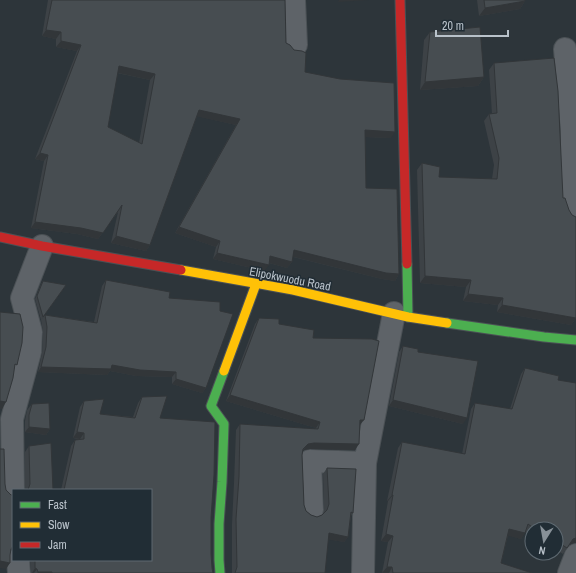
<svg xmlns="http://www.w3.org/2000/svg" width="576" height="573" font-family="'Archivo Narrow',sans-serif">
  <style>
    .lines { fill: none; stroke-linecap: round; stroke-linejoin: round }
    .street-casing { stroke: #4b5155; stroke-width: 24 }
    .fast-casing { stroke: #4b5155; stroke-width: 11 }
    .slow-casing { stroke: #4b5155; stroke-width: 11 }
    .jam-casing { stroke: #4b5155; stroke-width: 11 }
    .street { stroke: #5e6368; stroke-width: 22 }
    .fast { stroke: #4caf50; stroke-width: 9 }
    .slow { stroke: #ffc107; stroke-width: 9 }
    .jam { stroke: #c62828; stroke-width: 9 }
    .wall { fill: #3d4246; fill-rule: evenodd }
    .shaded-wall { fill: #323639 }
    .building { fill: #474d51; stroke: #323639; fill-rule: evenodd }
    .labels { text-anchor: middle; stroke-width: 3; stroke-linejoin: round; paint-order: stroke }
    .street-label { font-size: 12px; fill: #b9c2ca; stroke: #212d35 }
  </style>
  <rect width="100%" height="100%" fill="#2d353a"/>
  <g class="lines">
    <defs>
      <path id="street" d="M294 0 296 45
        M565 49 572 131V201L576 213
        M13 490 12 419 30 352 31 332 22 298 42 246
        M312 510 310 461 365 463
        M18 560 19 573
        M363 573 365 463 394 313
        M569 573 576 555"/>
      <path id="fast" d="M407 264 408 317
        M447 323 544 337 576 340
        M220 573 219 560V524L222 482 224 424 211 406 224 371"/>
      <path id="slow" d="M181 270 293 290 408 317 447 323
        M224 371 256 284"/>
      <path id="jam" d="M400 0 407 264
        M0 237 42 246 181 270"/>
    </defs>
    <use href="#street" class="street-casing"/>
    <use href="#fast" class="fast-casing"/>
    <use href="#slow" class="slow-casing"/>
    <use href="#jam" class="jam-casing"/>
    <use href="#street" class="street"/>
    <use href="#fast" class="fast"/>
    <use href="#slow" class="slow"/>
    <use href="#jam" class="jam"/>
  </g>
  <path class="wall" d="M48 0H285L286 43 305 72 391 138 365 137 366 188 399 274 395 281 382 279 293 257 292 262 287 268 269 263 264 271 213 259 216 247 175 233 236 125 197 116 150 245 146 251 111 243 118 212 98 239 77 234 31 228 44 161 35 159 77 51 56 47V39L42 36ZM117 73 150 80 139 143 108 127Z
    M477 0H525V1L520 9 479 16Z
    M430 32 484 77 478 86 420 90 424 40Z
    M494 63 563 198 576 318 571 325 497 312 498 305 463 301 466 287 420 283 417 170 422 163 439 177 492 179 494 165 484 121 489 114H492L489 70Z
    M106 280 169 298 206 388 202 393 172 384V377L136 376 110 371 107 375 38 372 42 353 43 332 41 320 45 315 94 322 102 286Z
    M43 281 66 285 41 320 35 299 41 284Z
    M259 318 279 324 313 338 360 425 355 450 310 449 304 450 303 451 302 455 304 505 306 511 311 515 317 517 322 515 324 514V509L323 474 327 468 353 513 351 516 348 537 344 542 328 539 325 573H232V524L234 483 236 430 240 424 315 429 316 428 226 401 255 324Z
    M403 346 418 352 463 424 389 406 399 352Z
    M525 368 558 380 574 543 569 545 563 554 556 550V529H532V536L525 532 521 539 508 535 501 563 532 573H382L388 542 381 541 388 501H387L398 448 402 442 462 454 471 409 475 403 510 409 521 374Z
    M142 397 160 418 211 518V554L212 568 213 573H31L30 560H151V490H61L71 446 75 440H80L73 438 80 407 84 401 100 414 133 417 138 403Z
    M32 404 50 429 46 435 25 432V421L27 410Z
    M29 446 53 490H25V452Z"/>
  <path class="shaded-wall" d="M339 0H369L338 2Z
    M525 1 520 9 479 16 485 8Z
    M46 30 61 32 56 39 42 36Z
    M61 41 81 45 77 51 56 47Z
    M119 66 155 74 150 80 114 72Z
    M484 77 478 86 420 90 425 82Z
    M199 110 240 119 236 125 195 116Z
    M365 130 395 132 391 138 361 137Z
    M40 153 48 155 44 161 35 159Z
    M122 205 98 239 77 234 31 228 35 222Z
    M179 227 220 241 216 247 175 233Z
    M116 236 150 245 146 251 111 243Z
    M294 250 399 274 395 281 382 279 290 256Z
    M217 253 269 265 264 271 213 259Z
    M270 256 292 262 287 268 266 262Z
    M425 276 471 280 466 287 420 283Z
    M468 294 503 298 498 305 463 301Z
    M502 305 576 318 571 325 497 312Z
    M112 365 176 372 172 377 136 376 110 371 107 375 38 372 41 367Z
    M176 379 206 388 202 393 172 384Z
    M230 395 320 422 316 428 226 401Z
    M393 400 467 418 463 424 389 406Z
    M0 401 6 402 2 409H0Z
    M360 420H364L359 426Z
    M29 427 50 429 46 435 25 432Z
    M77 432 84 433 80 439 73 438Z
    M314 443 359 444 355 450 310 449 304 450 299 455 308 444Z
    M392 495H393L388 501H387Z
    M509 529 525 533 521 539 505 535Z
    M329 533 348 537 344 542 324 539Z
    M386 534 393 536 388 542 381 541Z
    M576 538V543H574L569 545 573 539Z
    M0 561 10 563 6 569 0 568Z
    M387 567H392L389 573H382Z
    M35 568 37 569 34 573H32Z
    M38 572H52L51 573H37Z"/>
  <path class="building" d="M52 0H285L286 43 290 45 294 50 302 51 306 53 305 72 340 79 394 83 395 132 365 130 366 188 397 189 399 274 386 273 294 250 292 262 270 256 269 265 217 253 220 241 179 227 240 119 199 110 150 245 116 236 122 205 103 233 81 228 35 222 48 155 40 153 81 45 61 41V32L46 30ZM119 66 155 74 142 144 108 127Z
    M484 0H525V1L485 8Z
    M480 27 484 77 425 82 430 32Z
    M554 58 558 91 563 198H565L569 210 572 215 576 217V318L502 305 503 298 468 294 471 280 425 276 422 163 440 167 439 177 497 179 499 158 489 114 497 113 494 63Z
    M106 280 170 292 169 298 220 302V311L233 314 206 388 176 379V372L140 370 112 365 111 369 41 367 46 347 47 327 45 315 97 323Z
    M43 281 66 285 43 317 37 296Z
    M0 312 20 314 23 327 22 343 17 365 15 364 13 378 6 402 0 401Z
    M259 318 279 319V324L314 330 313 338 372 339 379 341 364 420H360L359 444 314 443 308 444 303 449 302 455 304 505 306 511 311 515 317 517 322 515 327 510 329 504 327 468 356 469 353 513 351 512 348 537 329 533 325 573H235L237 567 236 519 239 477 240 424 318 429 320 422 230 395Z
    M403 346 418 349V352L478 361 467 418 393 400Z
    M525 368 559 376 558 380 576 383V538L573 539 567 548 556 541V529H535L528 524 525 533 509 529 501 563 532 573H393L392 567H387L393 536 386 534 393 495H392L402 442 465 454 475 403 512 409Z
    M167 396 160 418 215 422 214 475 211 518V554L212 568 213 573H52V572H38L37 569 35 568V560H151V490H64L75 440 84 439V433L77 432 84 401 104 399 100 414 135 418 142 397Z
    M49 403 50 429 29 427V415L32 404Z
    M51 443 53 490H28L30 484 29 446Z
    M0 449H4L5 484 6 490 11 495H13V546L11 549 10 555V563L0 561Z"/>
  <g class="labels">
    <g class="street-label">
      <text transform="translate(290 279) rotate(11)" y="4">Elipokwuodu Road</text>
    </g>
  </g>
  <rect x="12" y="489" width="140" height="72" fill="#212d35" stroke="#5e6971"/>
  <rect x="20" y="502" width="20" height="6" fill="#4caf50" stroke="#5e6971"/>
  <text x="48" y="509" font-size="12" fill="#b9c2ca">Fast</text>
  <rect x="20" y="522" width="20" height="6" fill="#ffc107" stroke="#5e6971"/>
  <text x="48" y="529" font-size="12" fill="#b9c2ca">Slow</text>
  <rect x="20" y="542" width="20" height="6" fill="#c62828" stroke="#5e6971"/>
  <text x="48" y="549" font-size="12" fill="#b9c2ca">Jam</text>
  <g transform="translate(544 541) rotate(191)"><circle r="19" fill="#212d35" stroke="#5e6971"/>
  <path d="M0-3L7 15L0 10L-7 15Z" fill="#889198"/>
  <text y="-6" font-size="11" font-weight="bold" text-anchor="middle" fill="#b9c2ca">N</text>
  </g>
  <path d="M436 30v6h72v-6" fill="none" stroke="#b9c2ca" stroke-width="2"/>
  <text x="442" y="30" font-size="12" fill="#b9c2ca" stroke="#212d35" stroke-width="3" paint-order="stroke">20 m</text>
</svg>
